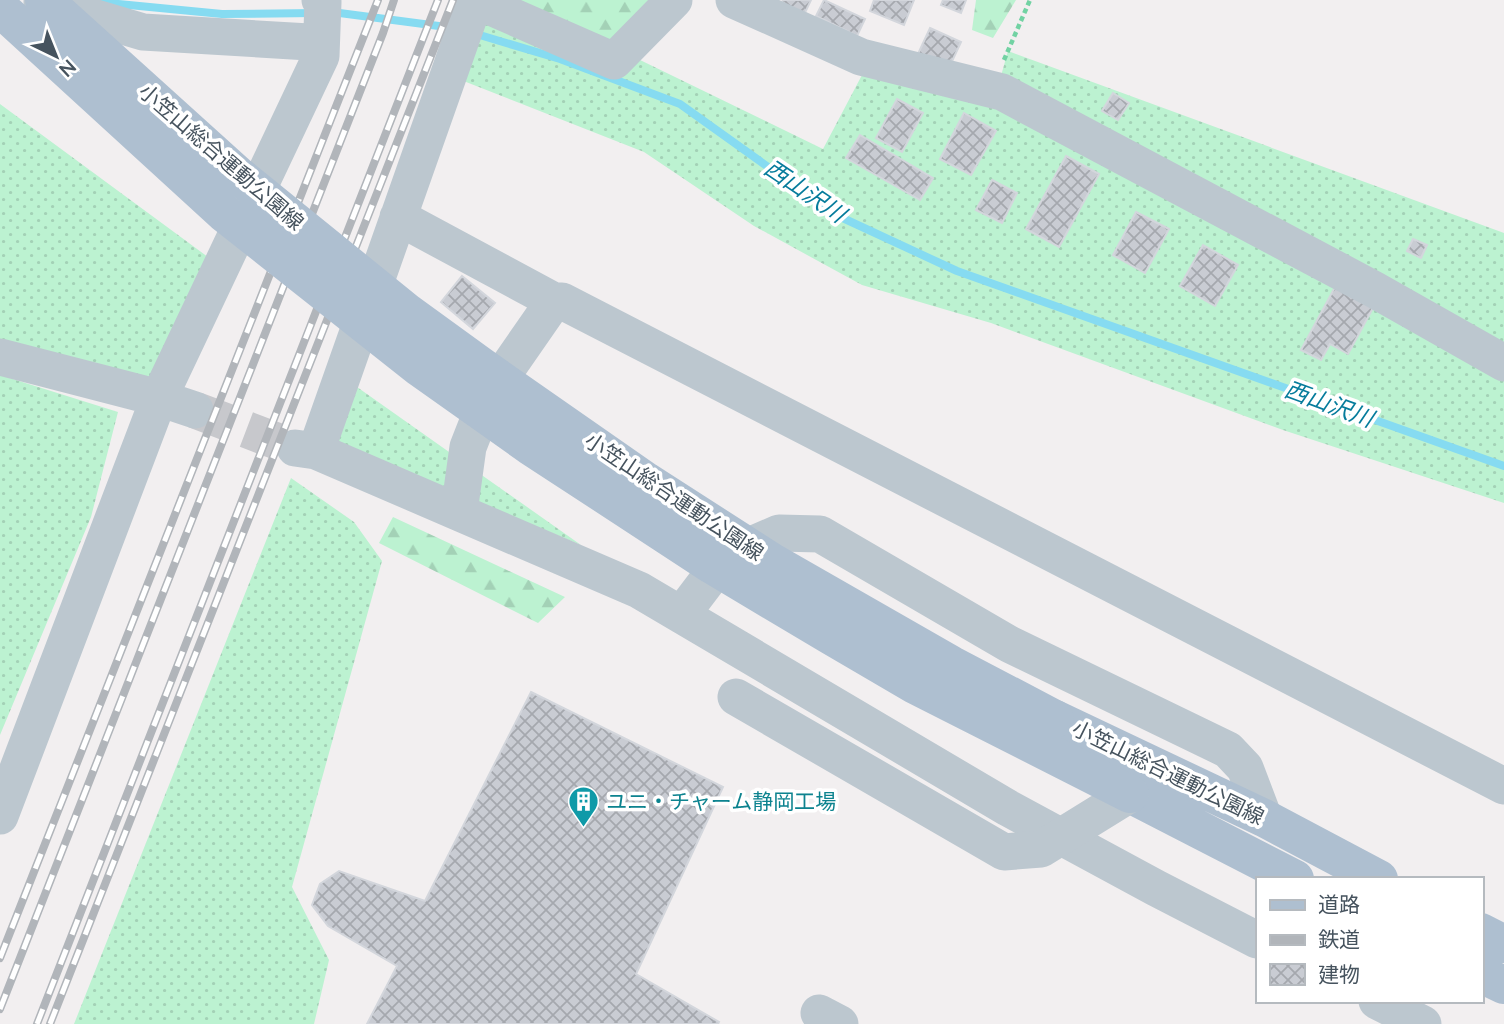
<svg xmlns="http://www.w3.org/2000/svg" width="1504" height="1024" font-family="Lato,'Noto Sans JP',sans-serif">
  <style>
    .grass { fill: url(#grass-dots) }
    .forest { fill: url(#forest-firs) }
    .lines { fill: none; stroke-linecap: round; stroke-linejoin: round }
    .stream { stroke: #86dbf1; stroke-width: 8 }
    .building { fill: url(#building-cross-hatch); stroke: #d3d6dc; stroke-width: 2 }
    .minor-tunnel { stroke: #c7c8cc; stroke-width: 37; stroke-dasharray: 37 18; stroke-linecap: butt }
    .path { stroke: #72d2a3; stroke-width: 4.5; stroke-dasharray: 5 3.5; stroke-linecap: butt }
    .minor { stroke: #bcc7cf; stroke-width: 37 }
    .major { stroke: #aebfd0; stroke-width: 38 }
    .rail-casing { stroke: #b1b5ba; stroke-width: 8 }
    .rail { stroke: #fff; stroke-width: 5; stroke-dasharray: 16; stroke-linecap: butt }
    .minor-bridge { stroke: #bcc7cf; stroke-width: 37 }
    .major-bridge { stroke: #aebfd0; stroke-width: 38 }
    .labels { text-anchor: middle; stroke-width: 7; stroke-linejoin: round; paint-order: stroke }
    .street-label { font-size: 21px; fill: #46535e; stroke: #fff }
    .culture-label { font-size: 21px; fill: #0d838f; stroke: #fff; text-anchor: start }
    .water-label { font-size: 23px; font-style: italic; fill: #067c9c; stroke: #fff }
  </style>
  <defs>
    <pattern id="grass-dots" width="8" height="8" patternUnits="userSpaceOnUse" patternTransform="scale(1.75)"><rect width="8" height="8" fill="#bcf2d1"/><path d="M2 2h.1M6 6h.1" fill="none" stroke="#a3d1b6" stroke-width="1.8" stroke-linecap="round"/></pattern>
    <pattern id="forest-firs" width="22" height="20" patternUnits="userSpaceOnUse" patternTransform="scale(1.75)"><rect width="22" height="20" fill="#bcf2d1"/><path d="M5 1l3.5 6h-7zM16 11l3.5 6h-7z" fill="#a3d1b6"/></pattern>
    <pattern id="building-cross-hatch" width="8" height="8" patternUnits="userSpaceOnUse" patternTransform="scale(1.75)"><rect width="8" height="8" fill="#c9ccd3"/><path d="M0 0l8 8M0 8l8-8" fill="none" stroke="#a5a8ae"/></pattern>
  </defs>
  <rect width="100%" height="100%" fill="#f2eff0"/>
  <path class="grass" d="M490 6 638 59 823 149 862 75 992 89 1504 378V503L1283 430 991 323 862 285 754 226 644 152 461 80Z
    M1008 51 1504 233V351L997 90Z
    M0 104 212 260 153 384 0 344Z
    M0 375 118 412 91 517 0 735Z
    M357 387 581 545 335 444Z
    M291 478 354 522 382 561 292 887 329 960 314 1024H74Z"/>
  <path class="forest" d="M488 0H652L604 49Z
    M976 0H1016L993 38 972 30Z
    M393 517 565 597 538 623 379 543Z"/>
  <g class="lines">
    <path class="stream" d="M98 2 222 14 315 13
      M332 12 454 28
      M473 33 560 59 680 104 834 214 957 271 1504 466"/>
  </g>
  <path class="building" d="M783 0H811L803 17 780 6Z
    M824 0 865 19 857 36 816 16Z
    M874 0H914L904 25 870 11Z
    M943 0H966L961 13 941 5Z
    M930 28 961 42 948 70 917 56Z
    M1113 93 1129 103 1118 120 1102 111Z
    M897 99 923 113 902 152 876 138Z
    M964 113 996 131 971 175 940 159Z
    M860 135 933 178 920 200 846 158Z
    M1066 156 1099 174 1059 247 1026 229Z
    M992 180 1017 193 1002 223 976 210Z
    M1136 212 1169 229 1145 273 1113 255Z
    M1413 239 1427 245 1421 258 1407 251Z
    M1203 245 1238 265 1215 306 1180 286Z
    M462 276 495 303 473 329 441 302Z
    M1335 287 1373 308 1348 354 1330 344 1321 360 1301 350Z
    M531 692 723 787 636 974 719 1022 718 1024H367L397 966 328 926 312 905 320 884 339 871 425 901Z"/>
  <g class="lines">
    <path class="minor-tunnel" d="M195 410 295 448"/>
    <path class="path" d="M1004 60 1030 0"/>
    <path class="minor" d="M320 0 323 2 321 56
      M475 0 614 61 674 0
      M734 0 861 57 1002 92 1375 290 1504 363
      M398 217 554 301H562L1504 786
      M0 357 159 398 195 410
      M295 448 316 451 639 590 1008 808 1156 888 1257 940
      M316 451 475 0
      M459 512 468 447 488 396 554 301
      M682 614 726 556 779 533 820 534 1009 644 1228 750 1245 768 1264 818
      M0 816 159 398 321 56 309 42 143 32 42 2
      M1377 1001 1423 1024
      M819 1013 840 1024"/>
    <path class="major" d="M1055 719 1264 818 1379 879
      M1130 794 1295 879
      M1481 932 1504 944
      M1481 974 1504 985"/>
    <defs>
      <path id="rail" d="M0 958 378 0
        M0 1009 383 33 394 0
        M37 1024 438 0
        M50 1024 453 0"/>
    </defs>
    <use href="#rail" class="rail-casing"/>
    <use href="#rail" class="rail"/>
    <path class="minor-bridge" d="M736 697 1004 852 1041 849 1130 794"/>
    <path class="major-bridge" d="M44 0 239 176 408 313 481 366 646 481 772 562 952 665 1055 719
      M0 8 224 213 420 368 530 446 712 565 831 636 915 685 1130 794"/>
  </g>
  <defs>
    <symbol id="building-pin" viewBox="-11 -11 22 30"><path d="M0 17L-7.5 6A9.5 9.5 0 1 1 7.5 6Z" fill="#0f9aa8" stroke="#fff"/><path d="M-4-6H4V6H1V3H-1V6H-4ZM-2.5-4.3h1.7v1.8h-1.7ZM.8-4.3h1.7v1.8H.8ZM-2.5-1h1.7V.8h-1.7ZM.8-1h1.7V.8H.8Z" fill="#fff"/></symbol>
  </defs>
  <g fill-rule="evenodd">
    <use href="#building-pin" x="566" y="784" width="35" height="47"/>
  </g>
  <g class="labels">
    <g class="street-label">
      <text transform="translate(221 157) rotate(41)" y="7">小笠山総合運動公園線</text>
      <text transform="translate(674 497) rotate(34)" y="7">小笠山総合運動公園線</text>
      <text transform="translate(1168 773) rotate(26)" y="7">小笠山総合運動公園線</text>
    </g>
    <g class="culture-label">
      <text x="606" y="809">ユニ・チャーム静岡工場</text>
    </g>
    <g class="water-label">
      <text transform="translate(805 191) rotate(34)" y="8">西山沢川</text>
      <text transform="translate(1329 404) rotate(20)" y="8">西山沢川</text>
    </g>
  </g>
  <rect x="1256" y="877" width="228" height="126" fill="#ffffff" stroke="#b5babf" stroke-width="2"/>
  <rect x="1270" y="900" width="35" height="10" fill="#aebfd0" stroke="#b5babf" stroke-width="2"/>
  <text x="1318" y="912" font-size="21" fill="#46535e">道路</text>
  <rect x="1270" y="935" width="35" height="10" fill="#b1b5ba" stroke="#b5babf" stroke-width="2"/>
  <text x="1318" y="947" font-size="21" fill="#46535e">鉄道</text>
  <rect x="1270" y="964" width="35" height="21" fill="url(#building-cross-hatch)" stroke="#b5babf" stroke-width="2"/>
  <text x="1318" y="982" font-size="21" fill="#46535e">建物</text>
  <g transform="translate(56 56) rotate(137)" stroke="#ffffff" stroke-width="5" paint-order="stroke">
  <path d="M0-5L12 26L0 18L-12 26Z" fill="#46535e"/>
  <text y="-10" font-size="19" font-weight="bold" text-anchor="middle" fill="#46535e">N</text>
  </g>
</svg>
